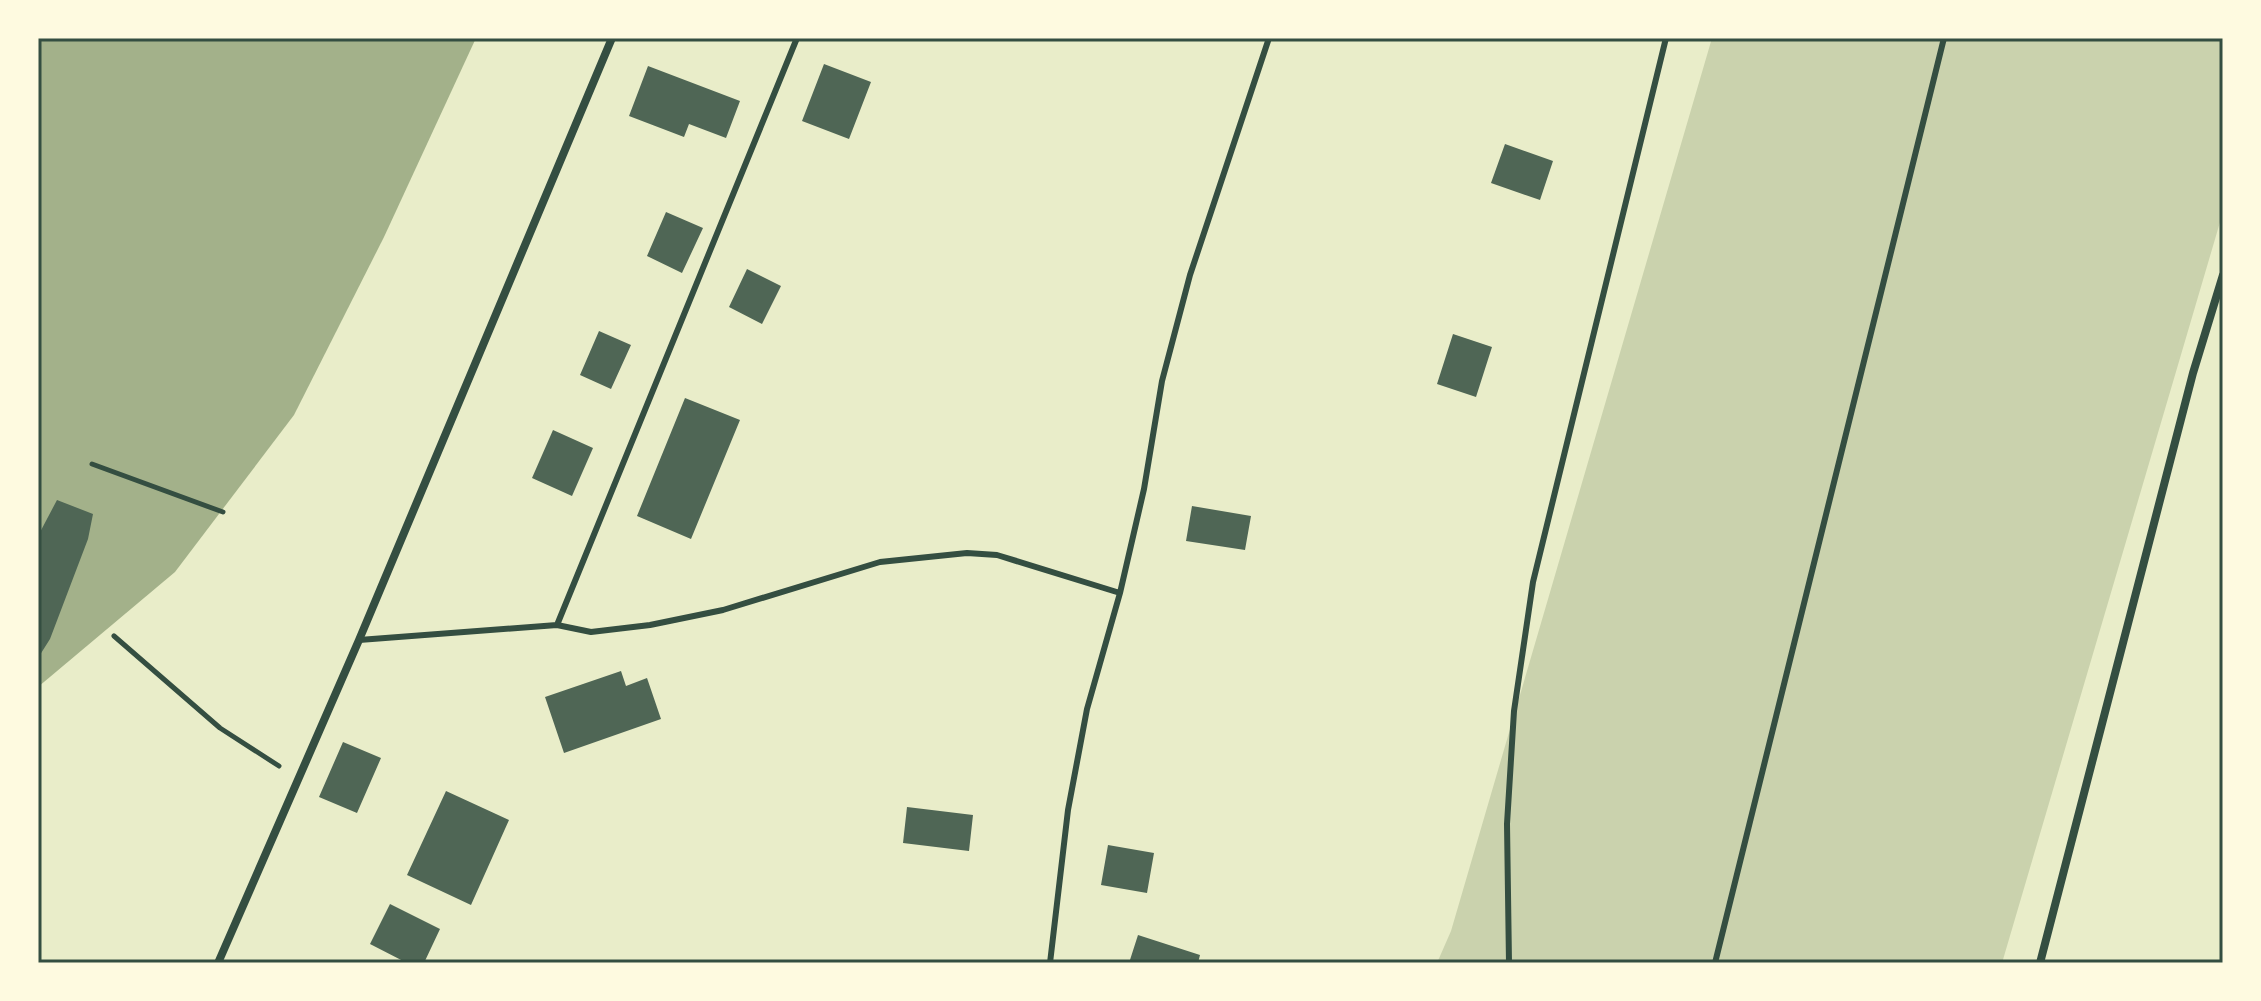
<svg xmlns="http://www.w3.org/2000/svg" width="2261" height="1001" font-family="Merriweather,serif">
  <style>
    .green { fill: #cad2ad }
    .water { fill: #a3b18a }
    .building { fill: #4f6655 }
    .lines { fill: none; stroke-linecap: round; stroke-linejoin: round }
    .path { stroke: #344e41; stroke-width: 5 }
    .service { stroke: #344e41; stroke-width: 6 }
    .minor { stroke: #344e41; stroke-width: 8 }
    .neatline { fill: none; stroke: #344e41; stroke-width: 3 }
  </style>
  <rect width="100%" height="100%" fill="#e9edc9"/>
  <path class="green" d="M1712 38H2223V212L2002 963H1437L1451 931Z"/>
  <path class="water" d="M38 38H476L384 237 294 415 175 572 38 687Z"/>
  <path class="building" d="M824 64 871 82 849 139 802 121Z
    M648 66 740 101 726 138 689 124 684 137 629 116Z
    M1505 144 1553 161 1540 200 1491 183Z
    M666 212 703 228 682 273 647 256Z
    M747 269 781 286 762 324 729 307Z
    M599 331 631 345 611 389 580 375Z
    M1453 334 1492 347 1476 397 1437 384Z
    M685 398 740 420 691 539 637 516Z
    M553 430 593 448 572 496 532 478Z
    M57 500 93 514 88 539 50 639 38 658V536Z
    M1192 506 1251 516 1245 550 1186 541Z
    M621 671 626 686 647 678 661 719 564 753 545 697Z
    M343 742 381 758 357 813 319 797Z
    M446 791 509 820 471 905 407 875Z
    M907 807 973 815 969 851 903 843Z
    M1108 845 1154 853 1147 893 1101 885Z
    M390 904 440 929 424 963H407L370 944Z
    M1138 935 1200 955 1198 963H1129Z"/>
  <g class="lines">
    <path class="path" d="M92 464 223 512
      M114 636 220 728 279 766"/>
    <path class="service" d="M557 625 797 38
      M359 640 557 625 591 632 650 625 723 610 880 562 967 553 997 555 1120 593
      M1050 963 1068 810 1087 709 1120 593 1144 489 1162 381 1190 275 1269 38
      M1509 963 1507 824 1514 711 1533 582 1666 38
      M1715 963 1944 38"/>
    <path class="minor" d="M218 963 359 640 612 38
      M2040 963 2193 373 2223 275"/>
  </g>
  <rect width="2261" height="1001" fill="none" stroke="#fefae0" stroke-width="80"/>
  <rect x="40" y="40" width="2181" height="921" class="neatline"/>
</svg>
